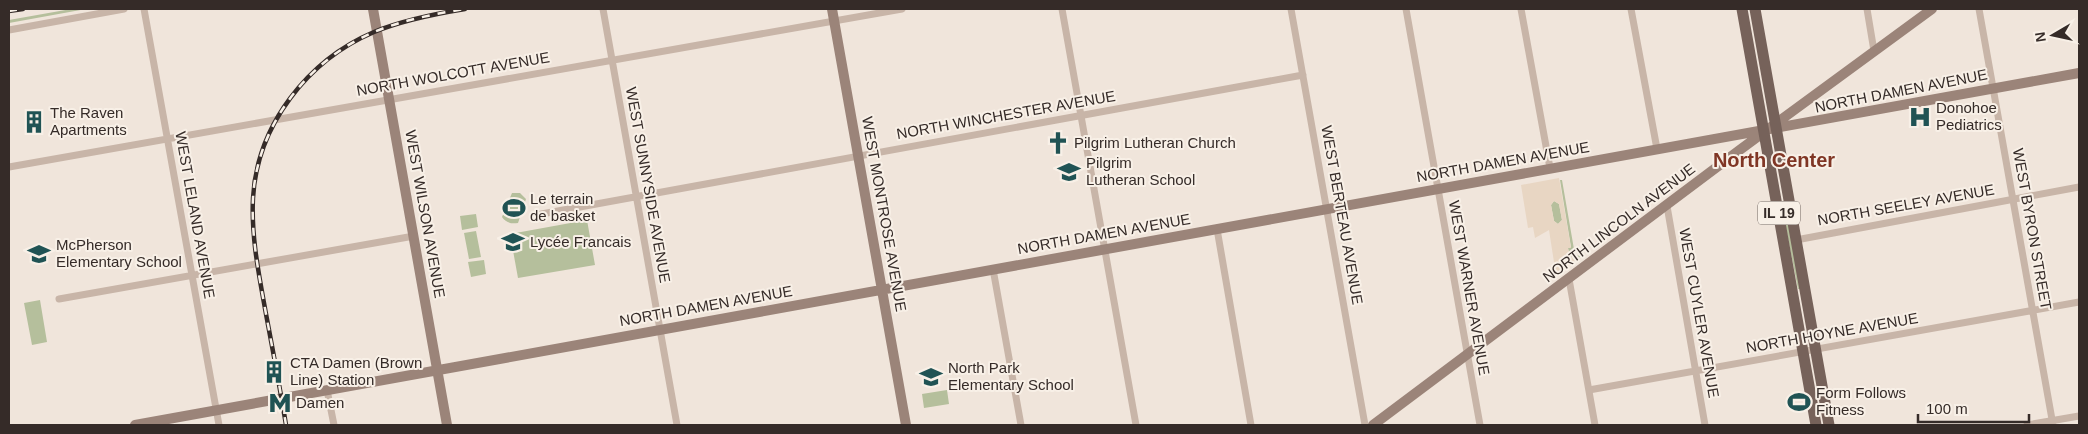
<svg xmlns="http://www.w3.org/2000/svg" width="2088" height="434" font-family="Helvetica,sans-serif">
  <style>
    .green { fill: #b5bf9c }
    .plaza { fill: #e8d6c3; fill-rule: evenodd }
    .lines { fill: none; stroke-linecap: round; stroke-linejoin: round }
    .street { stroke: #c8b5a8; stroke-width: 7 }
    .secondary { stroke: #9b8479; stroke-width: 10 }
    .primary { stroke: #76625a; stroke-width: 11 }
    .rail-casing { stroke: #352b28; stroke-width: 4.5 }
    .rail { stroke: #f8f0e7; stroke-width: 2.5; stroke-dasharray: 8; stroke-linecap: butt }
    .labels { text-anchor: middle; stroke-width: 4; stroke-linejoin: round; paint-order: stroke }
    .shield { fill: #f8f0e7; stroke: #706661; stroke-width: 1 }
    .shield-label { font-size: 14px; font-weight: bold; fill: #352b28 }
    .street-label { font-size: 15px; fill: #352b28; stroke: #f8f0e7 }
    .poi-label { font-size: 15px; fill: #352b28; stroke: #f8f0e7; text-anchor: start }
    .district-label { font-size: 20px; font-weight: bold; fill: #803625; stroke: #f8f0e7 }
  </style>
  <rect width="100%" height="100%" fill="#f0e5db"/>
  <path class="green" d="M71 9H86L9 23V20Z
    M1560 180H1562L1575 255 1581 256 1575 261 1574 257 1570 258 1568 248 1571 247Z
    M512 193H520L526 199 518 223C512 224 506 223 502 217Z
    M1554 201 1559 204 1562 220 1558 224 1554 221 1551 205Z
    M1786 212 1801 289H1798L1783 213Z
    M476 214 478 227 462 230 460 216Z
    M587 220 595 265 518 278 510 234Z
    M476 231 481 257 469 259 464 233Z
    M484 260 486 274 471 277 468 262Z
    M40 300 47 342 32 345 24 303Z
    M947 390 949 404 924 408 922 394Z"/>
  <path class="plaza" d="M1559 178 1571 248H1568L1570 257H1574L1575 261 1556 275 1549 230 1535 238 1533 227 1528 228 1521 185ZM1554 201 1559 204 1562 220 1558 224 1554 221 1551 205Z"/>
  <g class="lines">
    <path class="street" d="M144 9 219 425
      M603 9 677 425
      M1062 9 1136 425
      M1291 9 1365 425
      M1406 9 1480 425
      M1521 9 1550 168
      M1631 9 1657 149
      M1867 9 1874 51
      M1979 9 2053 425
      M9 30 124 9
      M9 167 902 9
      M1667 206 1705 425
      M536 215 1303 75
      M1217 229 1251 425
      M1796 240 2079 187
      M993 269 1021 425
      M1569 279 1595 425
      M59 299 414 236
      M327 390 334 425
      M1589 390 2079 302
      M2027 425 2079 416"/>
    <path class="secondary" d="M373 9 447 425
      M832 9 906 425
      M135 425 2079 73
      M1373 425 1741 149 1932 9"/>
    <path class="primary" d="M1742 9 1816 425
      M1755 9 1829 425"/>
    <defs>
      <path id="rail" d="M9 11 23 9
        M286 425C280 388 273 351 266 314 259 275 251 237 253 198 257 125 308 60 374 32 403 20 434 14 465 9"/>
    </defs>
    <use href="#rail" class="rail-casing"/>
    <use href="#rail" class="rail"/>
  </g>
  <defs>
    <symbol id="hospital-bare" viewBox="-9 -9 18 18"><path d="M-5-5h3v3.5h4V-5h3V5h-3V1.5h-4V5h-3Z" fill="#205354" stroke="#f8f0e7" stroke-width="2.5" paint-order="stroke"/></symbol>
    <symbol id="building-bare" viewBox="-9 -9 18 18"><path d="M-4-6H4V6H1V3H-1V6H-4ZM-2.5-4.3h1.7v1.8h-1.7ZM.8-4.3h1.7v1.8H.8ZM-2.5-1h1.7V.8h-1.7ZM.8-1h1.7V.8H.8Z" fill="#205354" stroke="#f8f0e7" stroke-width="2.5" paint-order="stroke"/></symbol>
    <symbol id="church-bare" viewBox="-9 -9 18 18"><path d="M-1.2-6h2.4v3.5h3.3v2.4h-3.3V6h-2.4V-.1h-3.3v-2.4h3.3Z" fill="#205354" stroke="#f8f0e7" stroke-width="2.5" paint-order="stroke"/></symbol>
    <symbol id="school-bare" viewBox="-9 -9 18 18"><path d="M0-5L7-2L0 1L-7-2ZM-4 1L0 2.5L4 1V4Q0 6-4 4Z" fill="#205354" stroke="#f8f0e7" stroke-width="2.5" paint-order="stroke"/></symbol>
    <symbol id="stadium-bare" viewBox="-9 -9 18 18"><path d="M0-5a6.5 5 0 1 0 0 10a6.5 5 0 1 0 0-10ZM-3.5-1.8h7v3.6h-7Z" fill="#205354" stroke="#f8f0e7" stroke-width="2.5" paint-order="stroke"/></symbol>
    <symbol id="metro-bare" viewBox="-9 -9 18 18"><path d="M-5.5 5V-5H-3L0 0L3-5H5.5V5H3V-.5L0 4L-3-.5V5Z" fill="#205354" stroke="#f8f0e7" stroke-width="2.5" paint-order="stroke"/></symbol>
  </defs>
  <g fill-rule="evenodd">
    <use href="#hospital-bare" x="1904" y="101" width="32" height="32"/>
    <use href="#building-bare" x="18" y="106" width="32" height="32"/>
    <use href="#church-bare" x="1042" y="127" width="32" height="32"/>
    <use href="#school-bare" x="1053" y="156" width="32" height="32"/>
    <use href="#stadium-bare" x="498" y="192" width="32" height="32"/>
    <use href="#school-bare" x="497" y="226" width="32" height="32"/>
    <use href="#school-bare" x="23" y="238" width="32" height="32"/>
    <use href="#building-bare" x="258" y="356" width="32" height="32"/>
    <use href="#school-bare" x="915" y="361" width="32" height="32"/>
    <use href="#stadium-bare" x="1783" y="386" width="32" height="32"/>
    <use href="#metro-bare" x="264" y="387" width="32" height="32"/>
  </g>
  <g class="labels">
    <rect class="shield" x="1758" y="201.5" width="42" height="23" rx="4"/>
    <g class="shield-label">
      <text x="1779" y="218">IL 19</text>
    </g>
    <g class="street-label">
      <text transform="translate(453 74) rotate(-10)" y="5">NORTH WOLCOTT AVENUE</text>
      <text transform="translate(1901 91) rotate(-11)" y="5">NORTH DAMEN AVENUE</text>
      <text transform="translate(1006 115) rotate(-10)" y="5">NORTH WINCHESTER AVENUE</text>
      <text transform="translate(1503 162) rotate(-10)" y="5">NORTH DAMEN AVENUE</text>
      <text transform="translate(648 185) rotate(80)" y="5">WEST SUNNYSIDE AVENUE</text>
      <text transform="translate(1906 205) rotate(-10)" y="5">NORTH SEELEY AVENUE</text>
      <text transform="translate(425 214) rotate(80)" y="5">WEST WILSON AVENUE</text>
      <text transform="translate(884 214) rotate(80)" y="5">WEST MONTROSE AVENUE</text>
      <text transform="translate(195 215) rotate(80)" y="5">WEST LELAND AVENUE</text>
      <text transform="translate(1342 215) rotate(80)" y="5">WEST BERTEAU AVENUE</text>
      <text transform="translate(1619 223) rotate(-37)" y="5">NORTH LINCOLN AVENUE</text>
      <text transform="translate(2032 229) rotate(80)" y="5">WEST BYRON STREET</text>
      <text transform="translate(1104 234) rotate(-10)" y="5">NORTH DAMEN AVENUE</text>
      <text transform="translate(1469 288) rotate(80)" y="5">WEST WARNER AVENUE</text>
      <text transform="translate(706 306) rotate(-10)" y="5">NORTH DAMEN AVENUE</text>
      <text transform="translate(1699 313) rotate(80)" y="5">WEST CUYLER AVENUE</text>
      <text transform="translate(1832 333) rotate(-10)" y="5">NORTH HOYNE AVENUE</text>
    </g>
    <g class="poi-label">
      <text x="1936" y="113">Donohoe<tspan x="1936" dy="17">Pediatrics</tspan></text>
      <text x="50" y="118">The Raven<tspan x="50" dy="17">Apartments</tspan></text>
      <text x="1074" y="148">Pilgrim Lutheran Church</text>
      <text x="1086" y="168">Pilgrim<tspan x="1086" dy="17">Lutheran School</tspan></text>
      <text x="530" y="204">Le terrain<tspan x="530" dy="17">de basket</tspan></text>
      <text x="530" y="247">Lycée Francais</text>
      <text x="56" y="250">McPherson<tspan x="56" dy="17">Elementary School</tspan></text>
      <text x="290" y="368">CTA Damen (Brown<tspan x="290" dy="17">Line) Station</tspan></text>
      <text x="948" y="373">North Park<tspan x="948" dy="17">Elementary School</tspan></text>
      <text x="1816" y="398">Form Follows<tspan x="1816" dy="17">Fitness</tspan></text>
      <text x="296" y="408">Damen</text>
    </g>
    <g class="district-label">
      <text x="1774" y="167">North Center</text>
    </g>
  </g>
  <rect width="2088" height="434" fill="none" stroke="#352b28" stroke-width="20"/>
  <g transform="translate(2053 35) rotate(261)" stroke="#f8f0e7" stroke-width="4" paint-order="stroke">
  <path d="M0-4L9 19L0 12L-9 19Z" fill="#352b28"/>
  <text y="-8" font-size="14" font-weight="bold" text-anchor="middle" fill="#352b28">N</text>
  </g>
  <path d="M1918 414v8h111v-8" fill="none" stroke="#352b28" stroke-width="2.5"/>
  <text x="1926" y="414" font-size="15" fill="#352b28" stroke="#f8f0e7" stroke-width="4" paint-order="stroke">100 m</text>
</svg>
